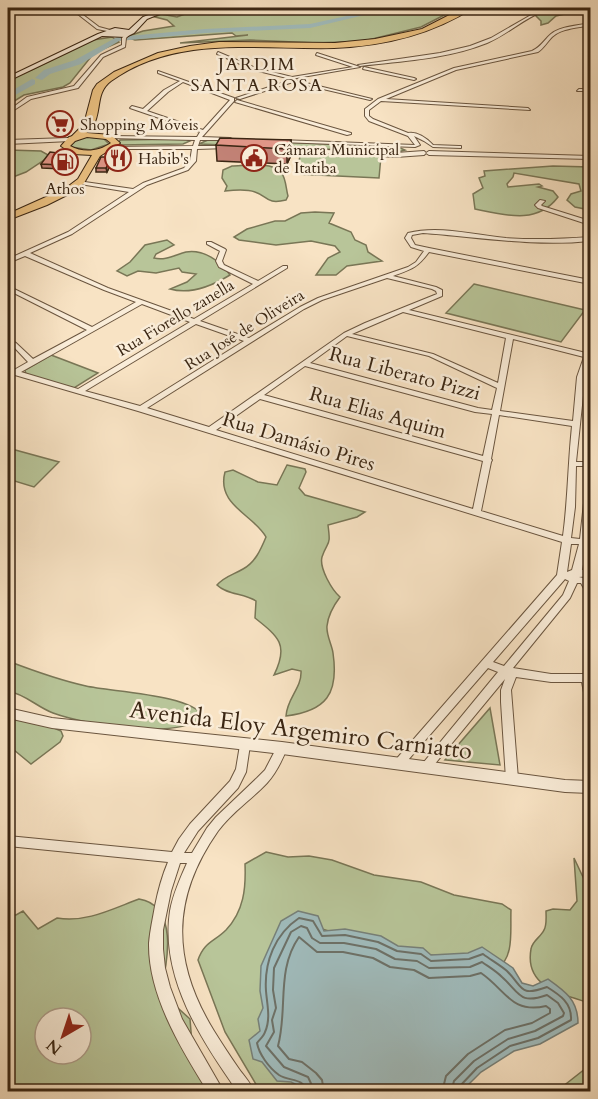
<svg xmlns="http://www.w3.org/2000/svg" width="598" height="1099" font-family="Cardo,serif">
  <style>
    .green { fill: #b8c599; stroke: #797656; stroke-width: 1.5; fill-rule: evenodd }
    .water { fill: #a0bcbd; stroke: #778079; stroke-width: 1.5 }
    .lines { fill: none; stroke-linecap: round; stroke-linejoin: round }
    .shore { stroke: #6d7168; stroke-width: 2 }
    .river { fill: #a0bcbd; fill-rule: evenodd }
    .minor-casing { stroke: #6a553f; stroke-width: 2 }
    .tertiary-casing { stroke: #6a553f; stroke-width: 2 }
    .secondary-casing { stroke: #3a2613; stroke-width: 2 }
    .primary-casing { stroke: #3a2613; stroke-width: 2 }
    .motorway-casing { stroke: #3a2613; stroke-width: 2 }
    .minor { fill: #faedd9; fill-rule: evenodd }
    .tertiary { fill: #faedd9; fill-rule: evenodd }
    .secondary { fill: #faedd9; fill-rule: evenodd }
    .primary { fill: #ecc282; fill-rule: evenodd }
    .motorway { fill: #ecc282; fill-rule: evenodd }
    .wall { fill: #c28276; stroke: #3a2613; stroke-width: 1.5 }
    .shaded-wall { fill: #9e6a60; stroke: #3a2613; stroke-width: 1.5 }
    .building { fill: #e29789; stroke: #3a2613; stroke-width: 1.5 }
    .labels { text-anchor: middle; stroke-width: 5; stroke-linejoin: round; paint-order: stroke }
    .far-poi-label { font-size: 16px; fill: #3a2613; stroke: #faedd9; text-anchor: start }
    .far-street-label { font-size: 16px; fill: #3a2613; stroke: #faedd9 }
    .far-quarter-label { font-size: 18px; letter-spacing: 1.5px; fill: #3a2613; stroke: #faedd9 }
    .street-label { font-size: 20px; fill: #3a2613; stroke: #faedd9 }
    .near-street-label { font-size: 24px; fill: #3a2613; stroke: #faedd9 }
  </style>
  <rect width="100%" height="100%" fill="#f8e3c4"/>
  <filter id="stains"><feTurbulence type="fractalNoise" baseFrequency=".00333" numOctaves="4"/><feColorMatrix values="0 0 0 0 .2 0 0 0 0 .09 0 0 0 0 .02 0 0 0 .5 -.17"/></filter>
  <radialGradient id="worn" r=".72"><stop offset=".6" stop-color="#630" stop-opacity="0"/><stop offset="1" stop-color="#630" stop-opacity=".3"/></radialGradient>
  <path class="green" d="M201 8H458L421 27 364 41 318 43 250 40 180 43 248 35 236 36 232 33 135 40 126 37 143 31 174 26 167 20 155 17 161 14 177 17Z
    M493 8C517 4 541 12 565 9L569 13 556 16 548 23 541 25V21L535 15Z
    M112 37 119 42 94 53 70 83 63 87 24 95 8 105V76L31 70 93 40Z
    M85 137 103 138 109 144 91 150 71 147V142Z
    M186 139 190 141 183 144 118 145 120 140Z
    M210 139 398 147 405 150 398 152 199 144Z
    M8 150 41 151 50 156 26 172 8 179 12 170 8 166Z
    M301 152 381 156 379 178 296 174Z
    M232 166C244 166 271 161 281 172 286 178 286 189 288 196L286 200C266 205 268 196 255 192 247 189 234 190 225 191L227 186 222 178 223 170Z
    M553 166 590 167V210L575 207 567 200 571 194 581 191 579 184 514 173 513 177 507 184 508 187 539 184 542 186 538 187 553 191 558 197C537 225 505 215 475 209L473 194 483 188 479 178 485 176 484 171Z
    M315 212 334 213 329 223 351 232 355 240 366 245 368 252 382 261 347 266 336 275H316L328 258 340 252 335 246 311 241 276 245 239 240 234 237 247 229 275 221H285L301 213Z
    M167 240 174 245 156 254 154 258C165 261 175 255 186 252 203 249 221 261 230 275 212 286 191 295 170 289L187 282 196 274 182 272 179 268 156 273 138 271 127 276 117 271 130 262 145 245Z
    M474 284 585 310 561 342 446 313Z
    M51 355 98 373 74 388 26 375 25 370Z
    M8 448 59 462 34 487 8 479Z
    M287 465 305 469 306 472 299 488 305 495 365 512 357 517 328 525C331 548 328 539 322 557 319 568 332 590 340 597 334 605 328 615 327 626 326 635 332 645 333 653 339 694 326 711 286 716 287 698 302 688 301 671L292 669 274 675C289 645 279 637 255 618L256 601C244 593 227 595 217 585 225 576 233 575 243 569 255 563 261 549 266 537 254 515 216 505 225 472L233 470 258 482 277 485Z
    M8 661C34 671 59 680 86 686 112 692 192 694 204 717 175 740 86 725 53 713 37 707 25 694 8 691Z
    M490 708 500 765 445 760Z
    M8 715 42 723 61 731 63 736 60 742 31 764 8 745Z
    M266 852 288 857 309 856 332 860 374 875 421 882 454 895 502 904 511 910C510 929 515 959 496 969L348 937 316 927 326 1091H260L225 1032 198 960C204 942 214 942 226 930 244 911 246 888 245 864Z
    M574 858 590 892V1003C564 995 524 988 531 949 532 941 541 937 544 930 547 925 546 917 546 911L553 909 570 910 577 901Z
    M139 899C178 905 168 961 161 989L168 999 190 1019 193 1056 208 1091H8V910L9 915H16L23 911 38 929 57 918C86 923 112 909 139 899ZM45 1018H81V1054H45Z
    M590 1065V1091H557Z"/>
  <path class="water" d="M298 911 318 916 324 931 345 929 381 936 398 946 423 948 431 955 468 953 482 947 513 968 522 983 533 986 548 979C565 991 578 1000 578 1023L540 1044 514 1051 481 1072 462 1091H309L291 1082 277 1081 262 1062 253 1059 249 1040 260 1031 258 1019 263 1008 260 991 261 966 281 921Z"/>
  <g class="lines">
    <path class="shore" d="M307 1092C303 1077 290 1082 279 1075 269 1068 259 1054 257 1043 259 1040 264 1036 265 1032 271 1019 267 1004 266 991 264 962 275 934 299 918L313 921 322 936 345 935 378 942 397 951 421 954 431 961 469 959 483 954C491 960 500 965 507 971 524 988 519 997 547 987 560 995 572 1003 571 1020L538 1038 510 1046 477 1068 460 1086 458 1092
      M315 1092 308 1077 284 1067 266 1046 274 1032 272 1020 276 1008 273 990 274 968 291 932 301 926 307 928 312 938 320 943H344L376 949 395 959 417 961 429 968 470 967 482 962C489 967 496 971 502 977 520 993 519 1005 547 995L558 1003 564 1013 563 1016 535 1031 508 1039 474 1061 454 1081 451 1092
      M324 1092 322 1080 316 1073 302 1062 289 1059 278 1046C288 1009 276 970 299 937L317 952H343L373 958 390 967 414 970 429 978 470 976 481 973C506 990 511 1014 546 1006L550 1009V1013L532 1023 505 1030 468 1054 446 1076 442 1092"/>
    <path class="river" d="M383 8H394L310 28 205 33 119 41 81 64 50 74 42 80 35 78 44 70 75 60 117 37 205 29 310 24Z
      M32 79 35 80V84L8 99V93Z"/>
    <defs>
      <path id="minor" d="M70 8H74L99 27 114 31 112 32 97 29Z
        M538 11 539 13C521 21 506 35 487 43 447 59 402 61 360 66L358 65 440 53 470 46 491 38Z
        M590 23V25C578 28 562 28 552 37 547 42 544 48 538 52L456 70 386 99 528 108 530 110 381 101 369 110V116L373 119 408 133C416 131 427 138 433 145L459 146H461V148L433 147 424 141 414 136 420 145 415 147 280 142 278 141 280 140 415 145 408 136 369 121 365 116V109L378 99 454 68 532 51C541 47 544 40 551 34 561 26 577 26 590 23Z
        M126 34 129 35 126 38 125 47 103 57 78 88 31 99 8 114V111L27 97 74 86 101 55 122 45V38Z
        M218 52 256 68 292 77 353 67 316 55 317 53 360 67 291 79 254 70 217 54Z
        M364 67 414 78 416 79 414 80 363 69Z
        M158 71 234 98V101L202 137 230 138 232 139V140H200L198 146H226L228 147V148L197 149 196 161 188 170 147 185 72 234 30 253 108 288 194 319 253 284 219 267 216 261 220 251 207 244V242H211L225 249 226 250 222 261 224 265 258 281 283 266H287V268L200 321 249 338 300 307 318 298 408 267 416 262 424 251 411 247 405 238 408 233C439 225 474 235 506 238 535 240 562 239 590 237V241C534 247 479 237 423 233L412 235 411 238 415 245 429 248 590 280V284L429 252C417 268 412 269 393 276L436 287 442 290V296L409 310 586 353 588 350 590 349V360L585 377 576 462H590V466H576L575 507 571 538 580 539 584 503 586 471 590 469V526L582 570H590V576L579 577 587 579C591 584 590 589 590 595L587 594 581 583H577L570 598 513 668 551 674H590V704L586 703 582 682H551L516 677 511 690 518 779 516 782 512 784 508 782 506 779 501 702V690L505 679 429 771 425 772 421 771 419 768 498 672 488 668 402 767 398 768 394 767 392 764 557 575 562 542 138 411 8 373V369L14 370 28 362 12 345 8 343V339L16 343 33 359 87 330 8 290V286L92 327 136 302 104 290 25 256 8 263V259L68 232 129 192 80 184 77 182 78 181 133 189 143 183 184 168 190 161 192 149H109L107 148 109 147 193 146 195 140 108 138 106 137 108 136 197 137 200 132 130 108 132 106 143 109 164 90 180 81 158 73ZM183 82 230 100 203 130 147 111 168 92ZM387 278 432 289 436 291 437 294 365 323 344 333 209 427 147 408 304 309 322 300ZM142 304 190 322 78 389 21 372ZM403 312 506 338 498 383 433 354 352 334ZM196 324 244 341 140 406 85 391ZM347 336 429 356 497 388 492 410 478 408 310 363ZM513 339 584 357 577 377 573 421 500 411ZM305 366 475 412 492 414 483 456 264 395ZM260 399 483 461 473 509 216 430ZM499 415 572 426C568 463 568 500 563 536L481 511 491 462 492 460 491 459ZM571 544H579L572 570 567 572ZM565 579 569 581 563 595 504 666 493 662Z
        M290 80H294L372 99 370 100 293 82 240 99 236 98Z
        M579 89H590V91H577Z
        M237 100 351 133V134L347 135 235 102Z
        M279 148 396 153 424 151 426 153 429 151 590 156V159L429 155 426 153 424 155 396 157 277 150V148Z
        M540 200 545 201 541 205 542 206 590 221V225L538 208 535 205Z
        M245 741 249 742 250 745 246 772 238 788 198 831 184 853H192L207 828 216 817 257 778 265 770 278 745 282 744 286 745 287 748C282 761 276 773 267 783 251 800 232 812 218 831 171 898 171 961 214 1031 222 1044 230 1056 239 1069 244 1076 251 1083 254 1092H238C201 1040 160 977 170 911 173 894 180 879 187 863H180L171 891 163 930V949L165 968 170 987 182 1019 224 1092H208C181 1049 148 995 149 943 150 930 153 918 155 906 158 891 162 876 168 862L8 846V836L172 852 179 839 190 824 230 781 236 769 240 745 241 742Z"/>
      <path id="tertiary" d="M68 138 70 139V141L8 144V140Z
        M8 708 52 718 282 742 565 780 590 781V793L565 792 282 754 52 728 8 718Z"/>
      <path id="secondary" d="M167 8H174L147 19 134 33 126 37 102 36 8 81V77L98 34 115 28 129 30 143 17Z"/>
      <path id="primary" d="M87 133 111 135 120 143 100 156 84 183 73 192 47 205 8 220V214L66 188 78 179 92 155 73 154 61 146 69 137ZM87 137 106 139 111 143C98 152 83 153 70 146L75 141Z"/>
      <path id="motorway" d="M463 8H473C431 35 384 46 334 48 259 50 176 34 111 81 95 93 102 111 93 126 90 131 84 135 79 139L71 137 84 124 93 90 97 84 114 72 158 53 190 46 219 42 335 43 375 39 422 29Z"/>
    </defs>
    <use href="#minor" class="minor-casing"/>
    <use href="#tertiary" class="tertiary-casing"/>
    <use href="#secondary" class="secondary-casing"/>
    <use href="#primary" class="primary-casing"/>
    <use href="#motorway" class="motorway-casing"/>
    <use href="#minor" class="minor"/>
    <use href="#tertiary" class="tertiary"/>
    <use href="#secondary" class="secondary"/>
    <use href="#primary" class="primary"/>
    <use href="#motorway" class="motorway"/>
  </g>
  <path class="wall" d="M291 140V155L287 164 217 161 216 145Z
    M74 159 63 169 42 168 41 164Z
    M112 161 107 172H96V168Z"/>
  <path class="shaded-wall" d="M291 140V155L287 164V149Z
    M73 155 74 159 63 169 62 165Z
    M112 157V161L107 172 106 168Z"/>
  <path class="building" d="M220 138 291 140 287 149 216 145Z
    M50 152 73 155 62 165 41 164Z
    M101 157H112L106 168H96Z"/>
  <defs>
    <symbol id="supermarket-ring" viewBox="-11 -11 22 22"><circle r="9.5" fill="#faedd9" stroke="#8f2418" stroke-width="1.5"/><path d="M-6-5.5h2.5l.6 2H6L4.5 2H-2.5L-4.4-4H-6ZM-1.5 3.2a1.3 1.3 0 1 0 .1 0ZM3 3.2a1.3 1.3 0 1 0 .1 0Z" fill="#8f2418"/></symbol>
    <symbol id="restaurant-ring" viewBox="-11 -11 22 22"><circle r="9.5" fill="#faedd9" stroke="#8f2418" stroke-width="1.5"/><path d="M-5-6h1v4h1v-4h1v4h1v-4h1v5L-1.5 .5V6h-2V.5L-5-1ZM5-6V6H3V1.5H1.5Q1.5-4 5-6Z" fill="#8f2418"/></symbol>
    <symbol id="civic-ring" viewBox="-11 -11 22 22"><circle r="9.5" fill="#faedd9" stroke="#8f2418" stroke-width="1.5"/><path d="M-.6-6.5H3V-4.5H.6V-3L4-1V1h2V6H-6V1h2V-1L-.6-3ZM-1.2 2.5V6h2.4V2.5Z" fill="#8f2418"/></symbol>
    <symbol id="fuel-ring" viewBox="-11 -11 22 22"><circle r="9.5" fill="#faedd9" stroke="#8f2418" stroke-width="1.5"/><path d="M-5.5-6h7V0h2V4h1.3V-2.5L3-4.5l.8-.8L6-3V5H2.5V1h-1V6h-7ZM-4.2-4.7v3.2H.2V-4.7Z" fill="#8f2418"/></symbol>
  </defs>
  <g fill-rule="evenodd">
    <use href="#supermarket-ring" x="45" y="109" width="30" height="30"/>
    <use href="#restaurant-ring" x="103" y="143" width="30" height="30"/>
    <use href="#civic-ring" x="239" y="143" width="30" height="30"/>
    <use href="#fuel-ring" x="50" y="147" width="30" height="30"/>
  </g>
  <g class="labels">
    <g class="far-poi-label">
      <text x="80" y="130">Shopping Móveis</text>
      <text x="274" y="155">Câmara Municipal<tspan x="274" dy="18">de Itatiba</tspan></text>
      <text x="138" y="164">Habib's</text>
      <text x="65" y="194" text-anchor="middle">Athos</text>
    </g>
    <g class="far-street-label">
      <text transform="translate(175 317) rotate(-31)" y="6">Rua Fiorello zanella</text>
      <text transform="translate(244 329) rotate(-32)" y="6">Rua José de Oliveira</text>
    </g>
    <g class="far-quarter-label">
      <text x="257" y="70">JARDIM<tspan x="257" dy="21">SANTA ROSA</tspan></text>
    </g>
    <g class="street-label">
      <text transform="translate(405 373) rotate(15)" y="7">Rua Liberato Pizzi</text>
      <text transform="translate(378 412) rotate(16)" y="7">Rua Elias Aquim</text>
      <text transform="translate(299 441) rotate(17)" y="7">Rua Damásio Pires</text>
    </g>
    <g class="near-street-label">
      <text transform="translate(301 730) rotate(7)" y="8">Avenida Eloy Argemiro Carniatto</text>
    </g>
  </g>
  <rect width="598" height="1099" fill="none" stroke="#f8e3c4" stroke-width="30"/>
  <rect x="9" y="9" width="580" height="1081" fill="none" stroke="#3a2613" stroke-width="3"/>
  <rect x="15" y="15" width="568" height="1069" fill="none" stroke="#3a2613" stroke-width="1.5"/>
  <g transform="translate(63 1036) rotate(219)"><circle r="28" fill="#faedd9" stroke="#ad9d8a" stroke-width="1.5"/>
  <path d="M0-4.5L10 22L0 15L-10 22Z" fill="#8f2418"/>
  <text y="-9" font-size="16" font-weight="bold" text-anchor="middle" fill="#3a2613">N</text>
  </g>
  <rect width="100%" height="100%" filter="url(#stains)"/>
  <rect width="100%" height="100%" fill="url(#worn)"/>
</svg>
